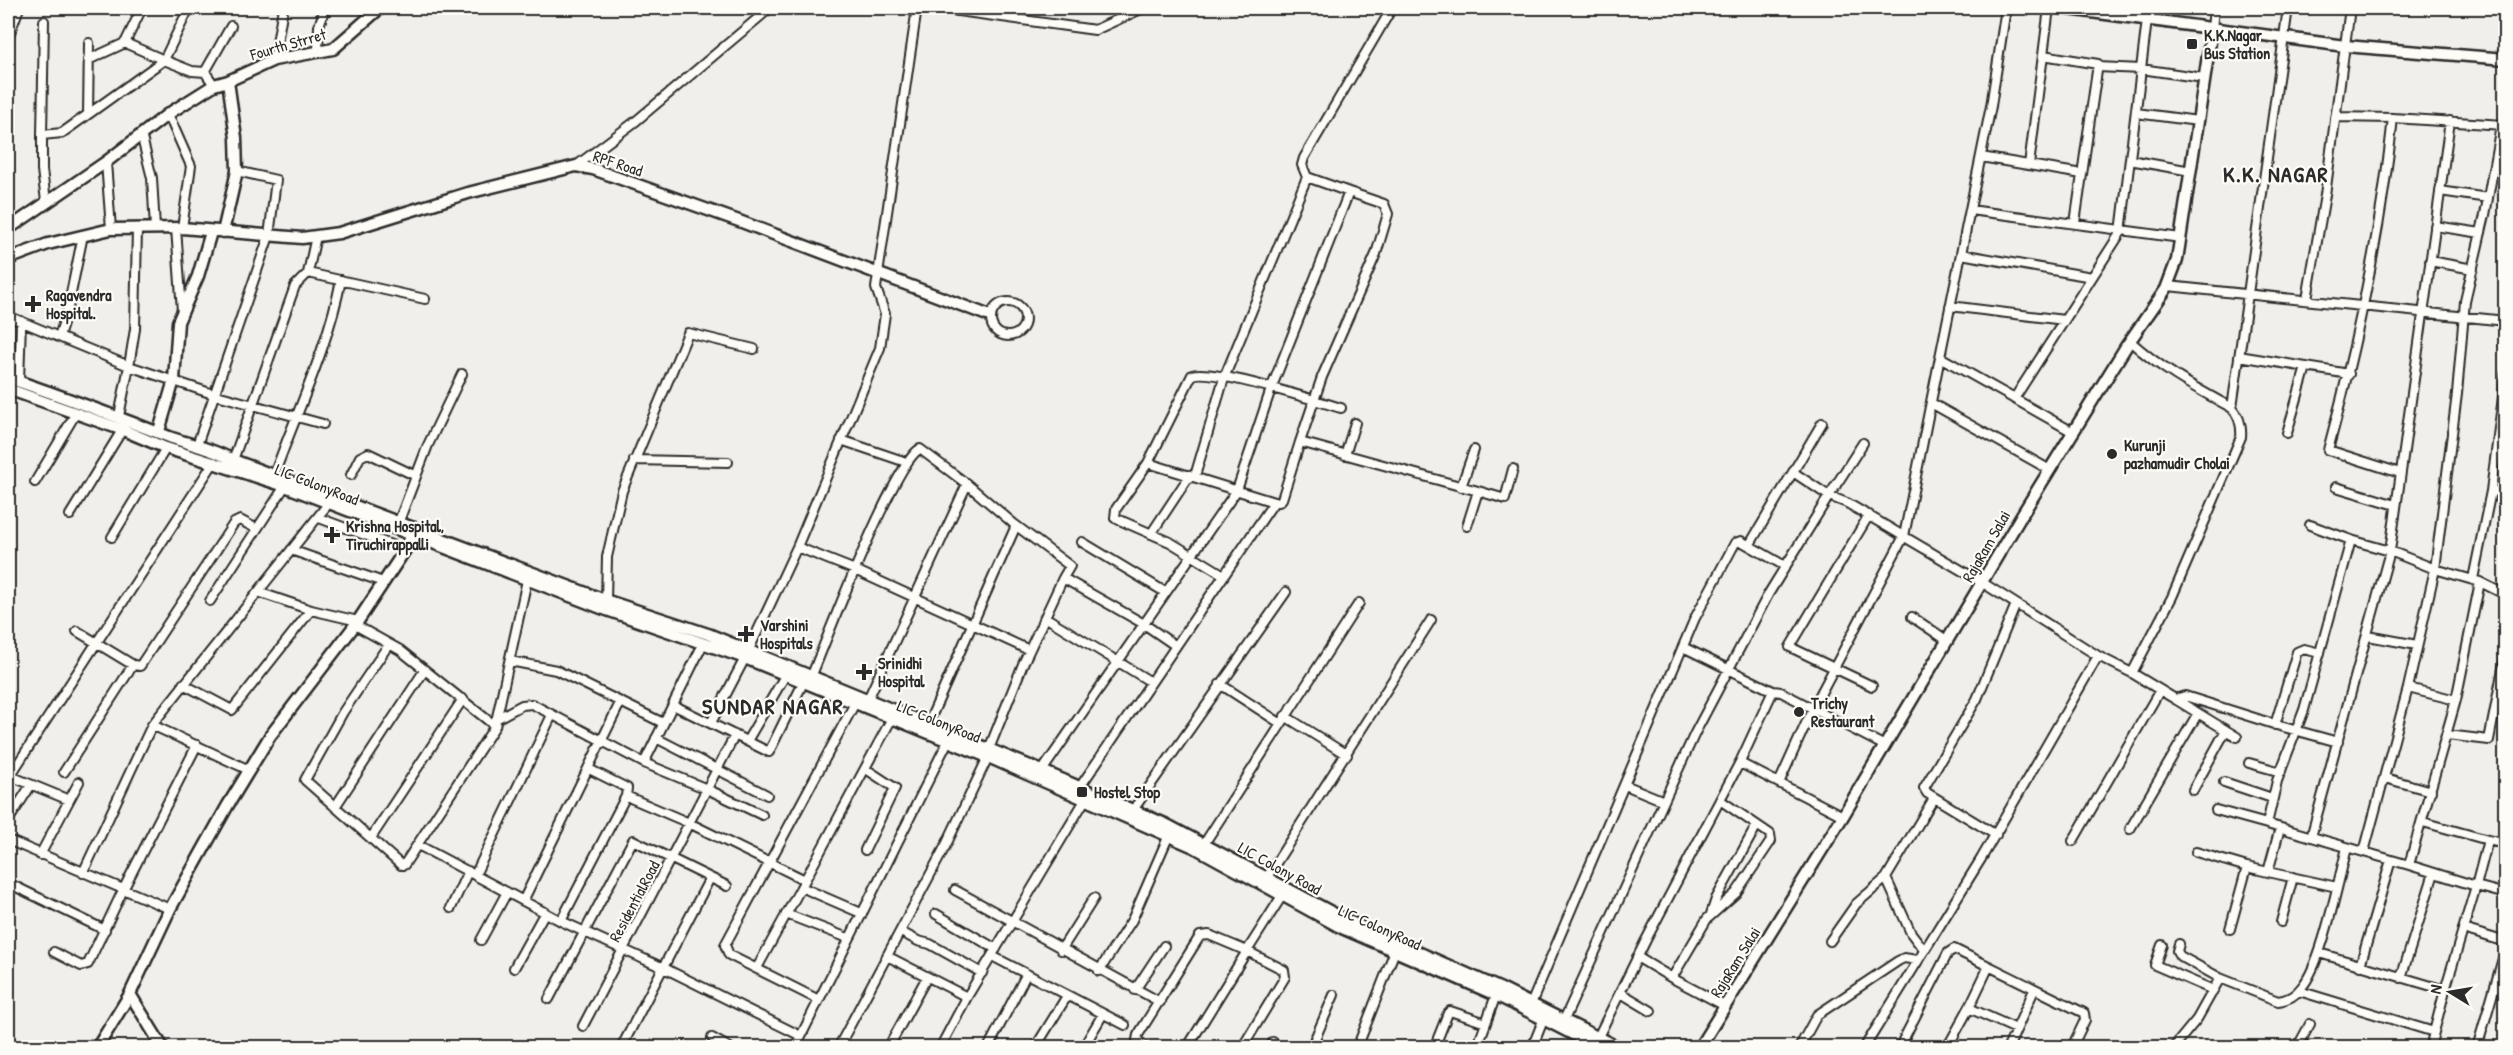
<svg xmlns="http://www.w3.org/2000/svg" width="2513" height="1055" font-family="'Patrick Hand',sans-serif">
  <style>
    .lines { fill: none; stroke-linecap: round; stroke-linejoin: round }
    .minor-casing { stroke: #2b2b2b; stroke-width: 12 }
    .tertiary-casing { stroke: #2b2b2b; stroke-width: 15 }
    .secondary-casing { stroke: #2b2b2b; stroke-width: 15 }
    .minor { stroke: #fdfcf7; stroke-width: 8 }
    .tertiary { stroke: #fdfcf7; stroke-width: 10 }
    .secondary { stroke: #fdfcf7; stroke-width: 10 }
    .poi-dot { fill: #2b2b2b; stroke: #fdfcf7; stroke-width: 2 }
    .labels { text-anchor: middle; stroke-width: 4.5; stroke-linejoin: round; paint-order: stroke }
    .poi-label { font-size: 16px; font-weight: bold; fill: #2b2b2b; stroke: #fdfcf7; text-anchor: start }
    .street-label { font-size: 16px; fill: #2b2b2b; stroke: #fdfcf7 }
    .district-label { font-size: 22px; font-weight: bold; letter-spacing: 1.5px; fill: #2b2b2b; stroke: #fdfcf7 }
  </style>
  <rect width="100%" height="100%" fill="#f0efeb"/>
  <filter id="ink" filterUnits="userSpaceOnUse"><feTurbulence type="fractalNoise" baseFrequency=".0167" numOctaves="2"/><feDisplacementMap in="SourceGraphic" scale="12" xChannelSelector="R" yChannelSelector="G"/><feConvolveMatrix kernelMatrix="1 2 1 2 8 2 1 2 1" color-interpolation-filters="sRGB"/></filter>
  <g filter="url(#ink)">
    <g class="lines">
      <defs>
        <path id="minor" d="M142 8 125 43 164 60 189 8
          M917 8 876 288 885 314 880 348 797 547 855 570 1029 650
          M936 8 1095 30 1143 8
          M2006 8 1991 106 1940 357 2073 432
          M2212 29 2214 8
          M8 38 19 8
          M318 51 319 26 325 8
          M2043 55 2098 64 2075 223
          M88 60 125 43
          M274 60 283 8
          M2098 67 2141 69 2204 78
          M205 72 231 26
          M2136 113 2198 121
          M88 114 89 43
          M168 114 191 166 182 228
          M2335 117 2393 118 2504 125
          M2393 118C2381 231 2358 340 2328 450L2400 473
          M141 134 152 178 155 228
          M42 135 44 21
          M1981 157 2082 174
          M2130 160 2191 171
          M106 162 111 229
          M2029 165 2049 8
          M576 166 636 121 770 8
          M1307 177 1302 165 1304 158 1392 8
          M2440 191 2488 198
          M46 201 42 170V135L62 133 164 60 192 71 205 72 214 85
          M1970 210 2181 238
          M2435 226 2481 233
          M176 228 182 311
          M1961 254 2092 277
          M2430 261 2473 269
          M308 273 425 299
          M2168 286 2506 321
          M2307 299 2325 195 2350 8
          M991 319a17 17 0 1 1 34 0a17 17 0 1 1-34 0Z
          M1950 306 2064 320
          M8 316 129 366 135 329 137 228
          M59 337 68 308 83 235
          M2130 341C2162 370 2194 387 2232 408 2240 417 2242 426 2241 437L2172 597 2132 673
          M2239 356 2349 374
          M19 381 21 321
          M2014 399 2121 232 2147 20
          M1931 403 2050 470
          M2232 408 2288 8
          M119 416 129 366 213 394 323 424
          M2287 433 2306 367
          M841 440 906 462
          M197 445 269 236 276 180 237 171
          M1345 455 1355 423
          M634 460 728 462
          M232 463 295 286 308 273 316 236
          M1148 463 1116 509 1115 518 1170 542 1224 575
          M1793 472 1822 423
          M274 475C297 411 328 347 341 280
          M351 475 360 457 368 453 416 476
          M1195 476 1224 378 1307 177 1349 192
          M35 482 76 413
          M1461 487 1474 450
          M2336 487 2396 505
          M1478 491 1505 499 1513 469
          M2491 491 2506 493
          M1274 502 1148 463 1192 375C1210 367 1317 401 1341 408
          M70 515 124 427
          M1869 515 1790 647 1872 686
          M319 518 405 550
          M399 521 428 445 462 374
          M1014 524 1070 566 1063 578
          M2310 525 2351 540
          M1151 534 1190 475
          M112 537 166 448
          M2351 540 2390 551 2435 569 2480 582 2456 700 2409 865 2267 824 2277 781 2304 710Z
          M1082 542 1165 592
          M1750 544 1793 472 1829 496 1863 443
          M291 550 383 582
          M2473 579 2491 491 2506 373
          M2480 582 2506 595
          M258 592 311 610 358 621
          M606 600 607 557 622 491 688 333 754 349
          M210 601 257 529
          M1045 617 1151 682
          M1912 617 1948 641
          M355 625 400 650 495 726 527 580
          M77 631 133 665 140 666 234 523 240 520 257 529 285 486
          M2368 636 2417 645
          M389 644 343 712 305 780 401 865H404L495 726
          M510 661 556 670 663 723
          M812 675C826 640 895 461 920 449L967 484 1014 524 1015 528 928 724
          M183 684 232 710 311 610
          M1220 684 1280 723
          M2408 688 2456 700
          M1773 691 1781 692 1885 746
          M868 699 967 484
          M2175 699 2237 737
          M673 705 769 752 804 681
          M1285 716 1347 755
          M496 719 522 705 532 704 644 763 707 789 762 815
          M711 723 745 658 797 547
          M152 725 249 770
          M2275 725 2297 652 2304 649 2320 653
          M2447 735 2489 740 2506 653
          M656 738 767 795
          M747 741 786 674
          M989 749 1023 664 1063 578 1144 624 1176 646
          M644 763 703 644
          M1740 763 1843 816
          M2249 763 2281 772
          M589 769 627 788 626 796
          M1042 771 1237 490 1271 389 1349 192 1384 204 1388 214 1376 254 1322 377 1300 442 1478 491 1467 526
          M64 772 133 665
          M8 775 69 800
          M10 776 214 462
          M2385 778 2431 791
          M2224 782 2272 798
          M1779 783 1813 708 1904 536 1940 357
          M1625 785 1664 801
          M1080 787 1274 502H1279L1282 499 1300 442
          M2193 790 2226 730
          M335 807 424 671
          M1133 810 1286 592
          M2216 810 2267 824
          M8 821 31 785
          M2423 822 2488 840 2476 886 2506 894
          M2280 828 2268 872 2337 887
          M2130 829 2198 713
          M1996 835 1927 793 1924 788 1977 699 2016 604
          M2311 837 2390 551 2450 121
          M371 838 463 699
          M8 840 170 909
          M2488 840 2506 844
          M2073 841 2160 690
          M1204 844 1359 603
          M418 845 561 921 670 971 801 1036
          M865 850 895 788 866 769
          M2196 852 2247 867
          M2364 852 2408 688 2435 569 2457 394 2465 301 2485 215 2501 125
          M40 855 79 782
          M2409 865 2476 886 2445 990
          M83 873 152 725 332 499
          M475 875 552 715
          M1267 877 1431 620
          M1886 878 1911 933 1924 950
          M8 883 105 930
          M801 887 861 913
          M955 890 1160 1002
          M524 899 620 703
          M451 908 468 871
          M786 914 848 938
          M936 914 996 949
          M1711 914 1716 899 1757 825
          M561 921 626 796 689 823 805 880 892 718
          M2281 922 2293 877
          M2230 929 2247 867 2268 872
          M2463 929 2506 942
          M901 932 918 941 930 944 982 973
          M481 940 507 892
          M1830 941 1856 904 1886 878 1934 798
          M2179 944 2177 951 2180 956 2220 978
          M2162 945 2155 965 2213 990
          M1061 950 1094 898
          M54 952 81 966 88 964 123 890 197 745
          M887 956 967 997
          M992 956 1125 1025
          M1637 957 1672 978 1707 919 1736 893 1771 841 1770 834 1720 800
          M2360 966 2391 860
          M514 968 545 912
          M757 968 805 880
          M1099 971 1132 920 1169 835
          M1672 978 1725 1006
          M2401 978 2434 873
          M1135 990 1164 946
          M2299 991 2434 1032 2445 990 2319 953
          M1621 993 1651 1011
          M549 999 633 840 727 886
          M819 1000 729 955 725 945 855 703
          M1531 1004 1695 618 1735 543 1741 541 1785 566
          M1969 1008 1989 966
          M1564 1020 1695 733 1769 593 1829 496 1847 503 1983 583 2098 656 2132 673 2175 699 2185 696 2280 726 2338 742
          M583 1026 735 735
          M1598 1037 1646 940 1741 760 1773 691 1683 647
          M712 1038 730 1048
          M2300 1042 2308 1048
          M623 1043 632 1048
          M621 1048 710 878
          M795 1048 948 741
          M838 1048 946 845 988 757
          M888 1048 927 977
          M940 1048 967 997 1088 795
          M988 1048 1026 975
          M1035 1048 1067 996
          M1083 1048 1103 1014
          M1147 1048 1137 1040 1138 1035 1200 936 1209 935 1247 951 1187 1048
          M1242 1048 1285 977 1284 970 1247 951 1285 891
          M1270 1048 1273 1042
          M1311 1048 1334 995
          M1357 1048 1396 948
          M1434 1048 1448 1013 1450 1011 1486 1023
          M1477 1048 1496 995
          M1532 1048 1544 1018
          M1799 1048 1817 1015 1898 961 1904 958 1917 960
          M1864 1048 1981 859 2098 656
          M1899 1048 1948 953 1954 949 2084 1013 2085 1020 2072 1047
          M1947 1048 1969 1008 2016 1029
          M2008 1048 2034 990
          M2173 1048 2197 1019 2220 978 2278 1001C2287 1000 2295 996 2301 988 2322 965 2338 881 2347 848
          M2297 1048 2310 1024
          M2430 1048 2434 1032
          M2477 1048 2506 948"/>
        <path id="tertiary" d="M8 229 106 162 168 114 214 85 228 81 274 60 333 49 380 8
          M223 232 237 171 236 138 228 81
          M8 259 48 244 111 229 182 228 302 238 339 233 468 193 576 166 593 169 739 221 990 316
          M159 431 174 380 178 322 198 276 211 232
          M130 994 163 1048
          M97 1048 130 994 170 909 228 805 270 736 358 621 405 550 415 528
          M1699 1048 1843 816 2023 513 2127 345 2166 289 2177 260 2212 29"/>
        <path id="secondary" d="M2061 8 2345 46 2506 59
          M8 378C63 396 117 417 172 438 193 445 213 449 233 460L602 599 708 634 1042 771 1165 824 1346 920 1499 988 1619 1048
          M8 389 123 430 166 448 285 486 604 609 745 658 988 757 1196 848 1342 928 1496 995 1600 1048"/>
      </defs>
      <use href="#minor" class="minor-casing"/>
      <use href="#tertiary" class="tertiary-casing"/>
      <use href="#secondary" class="secondary-casing"/>
      <use href="#minor" class="minor"/>
      <use href="#tertiary" class="tertiary"/>
      <use href="#secondary" class="secondary"/>
    </g>
  </g>
  <g class="poi-dot">
    <rect x="2186" y="38" width="12" height="12" rx="3"/>
    <path d="M30 295h6v6h6v6h-6v6h-6v-6h-6v-6h6z"/>
    <circle cx="2112" cy="454" r="6"/>
    <path d="M329 526h6v6h6v6h-6v6h-6v-6h-6v-6h6z"/>
    <path d="M743 625h6v6h6v6h-6v6h-6v-6h-6v-6h6z"/>
    <path d="M861 663h6v6h6v6h-6v6h-6v-6h-6v-6h6z"/>
    <circle cx="1799" cy="712" r="6"/>
    <rect x="1076" y="786" width="12" height="12" rx="3"/>
  </g>
  <g class="labels">
    <g class="poi-label">
      <text x="2204" y="41">K.K.Nagar<tspan x="2204" dy="18">Bus Station</tspan></text>
      <text x="46" y="301">Ragavendra<tspan x="46" dy="18">Hospital.</tspan></text>
      <text x="2124" y="451">Kurunji<tspan x="2124" dy="18">pazhamudir Cholai</tspan></text>
      <text x="346" y="532">Krishna Hospital,<tspan x="346" dy="18">Tiruchirappalli</tspan></text>
      <text x="760" y="631">Varshini<tspan x="760" dy="18">Hospitals</tspan></text>
      <text x="878" y="669">Srinidhi<tspan x="878" dy="18">Hospital</tspan></text>
      <text x="1811" y="709">Trichy<tspan x="1811" dy="18">Restaurant</tspan></text>
      <text x="1094" y="798">Hostel Stop</text>
    </g>
    <g class="street-label">
      <text transform="translate(288 44) rotate(-16)" y="6">Fourth Strret</text>
      <text transform="translate(618 163) rotate(18)" y="6">RPF Road</text>
      <text transform="translate(317 484) rotate(21)" y="6">LIC ColonyRoad</text>
      <text transform="translate(1986 546) rotate(-60)" y="6">RajaRam Salai</text>
      <text transform="translate(939 721) rotate(22)" y="6">LIC ColonyRoad</text>
      <text transform="translate(1280 868) rotate(29)" y="6">LIC Colony Road</text>
      <text transform="translate(634 901) rotate(-62)" y="6">ResidentialRoad</text>
      <text transform="translate(1380 927) rotate(24)" y="6">LIC ColonyRoad</text>
      <text transform="translate(1735 962) rotate(-58)" y="6">RajaRam Salai</text>
    </g>
    <g class="district-label">
      <text x="2276" y="182">K.K. NAGAR</text>
      <text x="773" y="714">SUNDAR NAGAR</text>
    </g>
  </g>
  <rect width="2513" height="1055" fill="none" stroke="#fdfcf7" stroke-width="30"/>
  <rect x="15" y="15" width="2483" height="1025" fill="none" stroke="#2b2b2b" stroke-width="2" filter="url(#ink)"/>
  <g transform="translate(2450 992) rotate(281)" stroke="#fdfcf7" stroke-width="4.5" paint-order="stroke">
  <path d="M0-4.5L10 22L0 15L-10 22Z" fill="#2b2b2b"/>
  <text y="-9" font-size="16" font-weight="bold" text-anchor="middle" fill="#2b2b2b">N</text>
  </g>
</svg>
